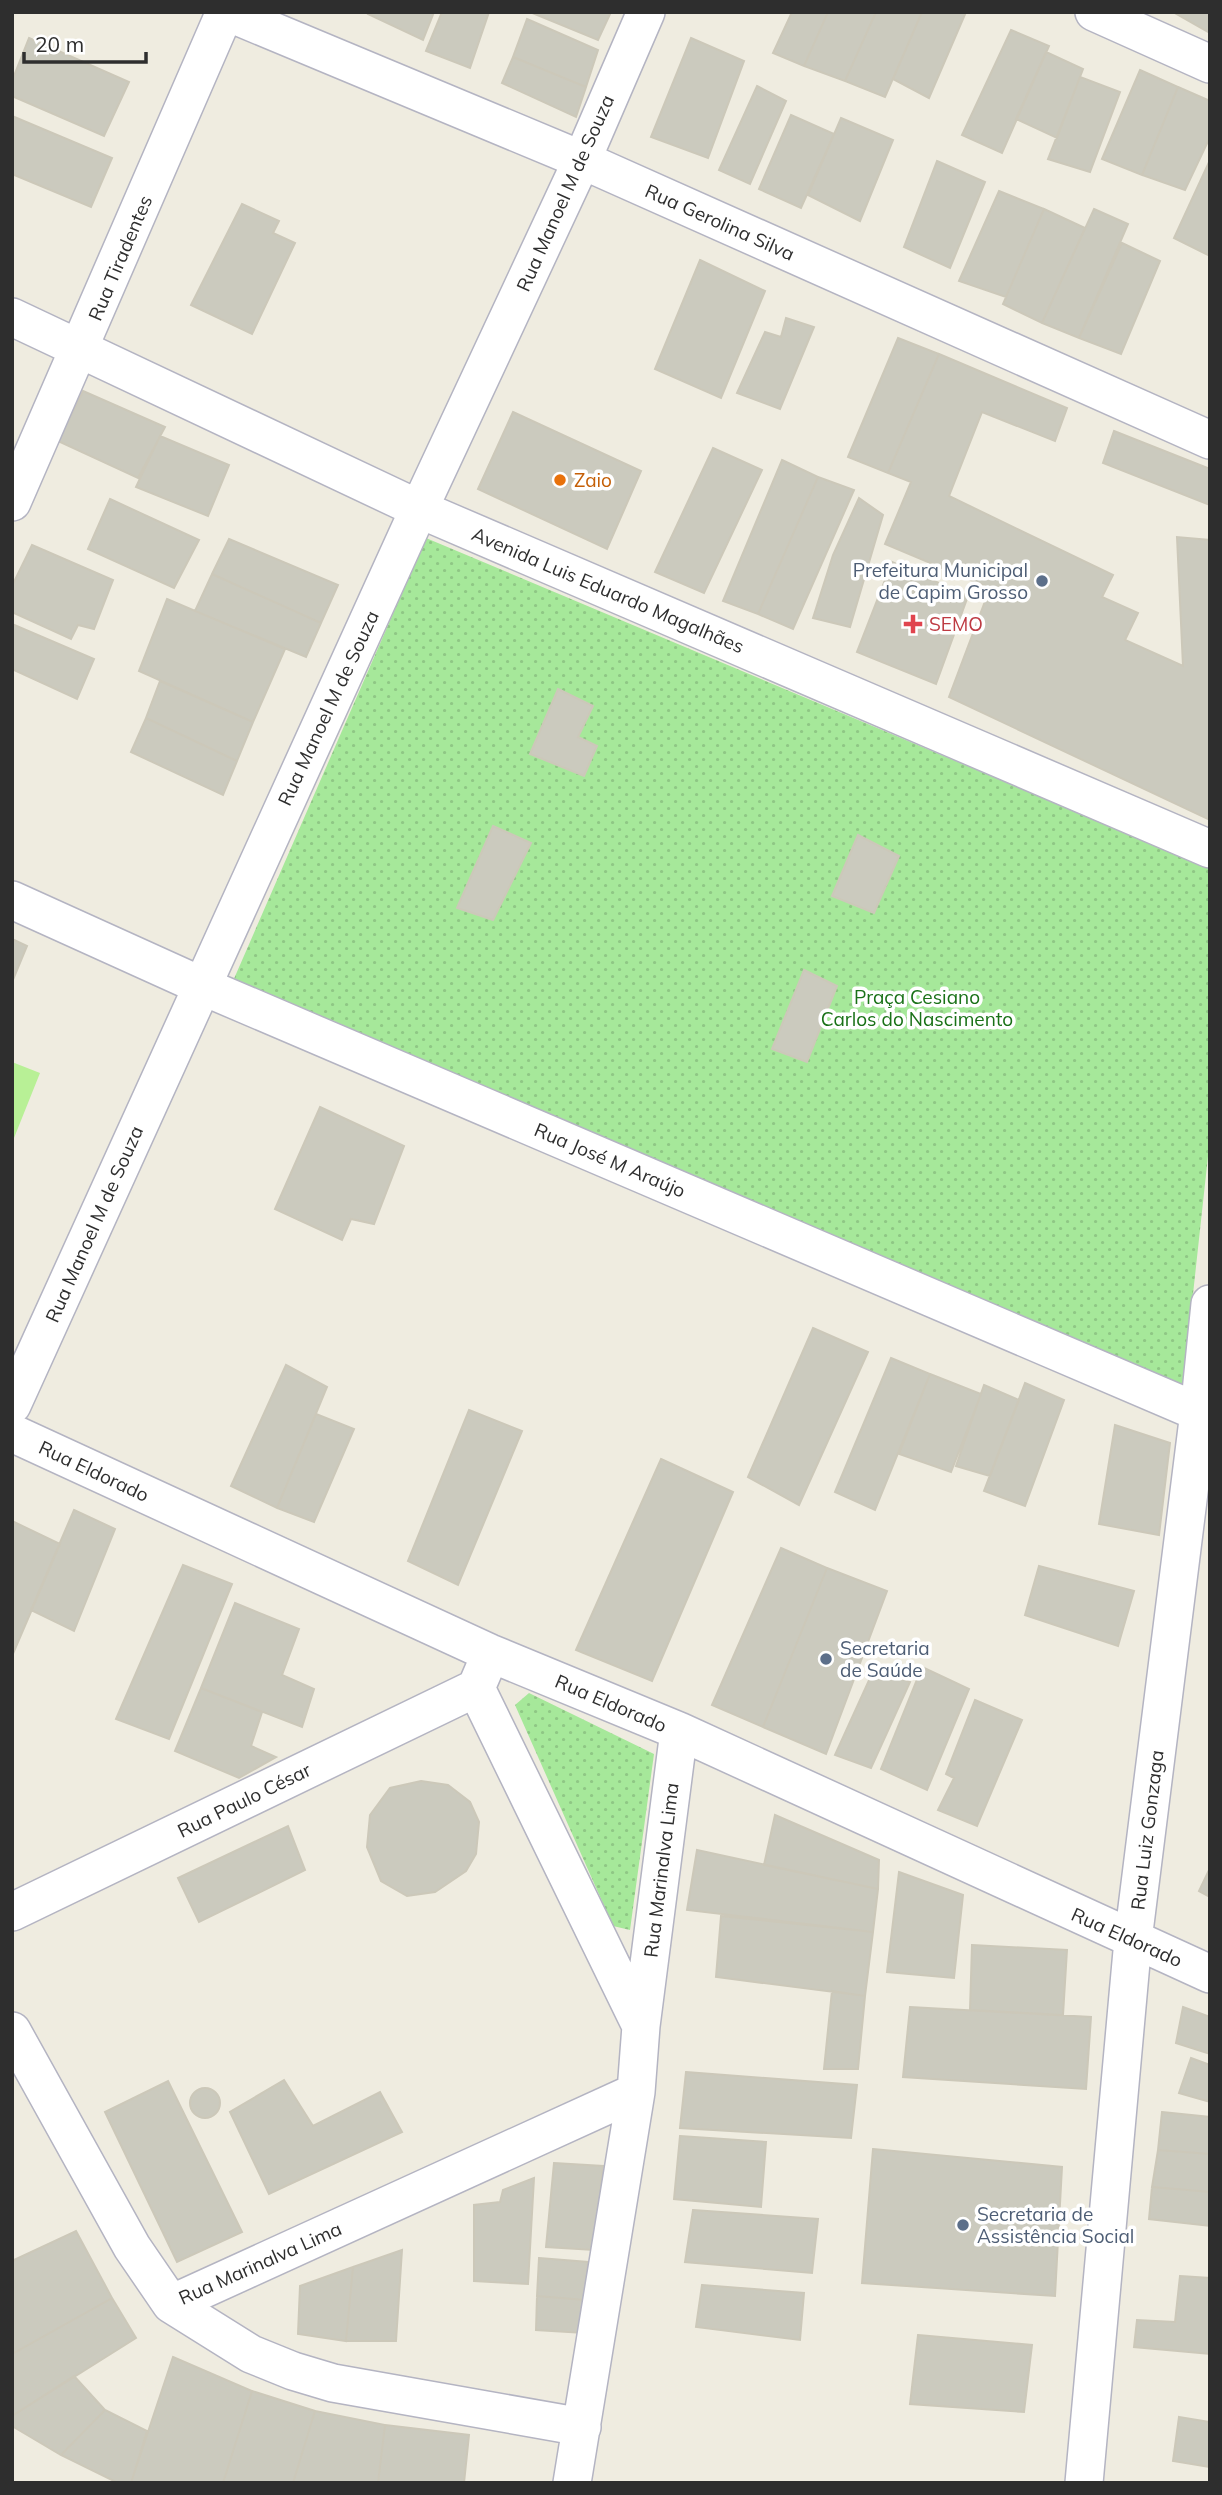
<svg xmlns="http://www.w3.org/2000/svg" width="1222" height="2495" font-family="Mulish,sans-serif">
  <style>
    .park { fill: url(#park-dots) }
    .pitch { fill: #b8f096 }
    .building { fill: #cbcabe; stroke: #ccc8b9; stroke-width: 2 }
    .lines { fill: none; stroke-linecap: round; stroke-linejoin: round }
    .minor-casing { stroke: #b4b4c2; stroke-width: 40 }
    .minor { stroke: #fff; stroke-width: 37 }
    .food-dot { fill: #e8710a; stroke: #fff; stroke-width: 2.5 }
    .service-dot { fill: #5c6f8a; stroke: #fff; stroke-width: 2.5 }
    .health-dot { fill: #e0444e; stroke: #fff; stroke-width: 2.5 }
    .labels { text-anchor: middle; stroke-width: 7; stroke-linejoin: round; paint-order: stroke }
    .street-label { font-size: 19px; fill: #2e2e2e; stroke: #fff }
    .food-label { font-size: 19px; fill: #c56008; stroke: #fff; text-anchor: start }
    .service-label { font-size: 19px; fill: #4e5e75; stroke: #fff; text-anchor: start }
    .health-label { font-size: 19px; fill: #be3a42; stroke: #fff; text-anchor: start }
    .park-label { font-size: 19px; fill: #197117; stroke: #fff }
  </style>
  <defs>
    <pattern id="park-dots" width="8" height="8" patternUnits="userSpaceOnUse" patternTransform="scale(1.75)"><rect width="8" height="8" fill="#a6e89a"/><path d="M2 2h.1M6 6h.1" fill="none" stroke="#8fc785" stroke-width="1.8" stroke-linecap="round"/></pattern>
  </defs>
  <rect width="100%" height="100%" fill="#efece0"/>
  <path class="park" d="M426 538 1210 868V1138L1183 1386 233 981Z
    M529 1693 654 1754 630 1930 613 1926 515 1705Z"/>
  <path class="pitch" d="M12 1062 40 1073 12 1143Z"/>
  <path class="building" d="M369 12H434L423 40 368 14Z
    M442 12H489L470 68 426 51Z
    M530 12H611L598 40Z
    M792 12H828L804 66 773 53Z
    M828 12H876L845 81 804 66Z
    M876 12H922L885 97 845 81Z
    M922 12H966L929 98 893 79Z
    M1173 12H1210V33Z
    M527 19 598 50 586 87 513 57Z
    M1011 30 1049 46 1002 153 962 135Z
    M29 38 129 82 104 136 12 96V81Z
    M691 38 744 61 708 158 651 137Z
    M1046 52 1083 69 1057 138 1016 119Z
    M513 57 586 87 576 117 502 83Z
    M1140 70 1178 87 1142 175 1102 159Z
    M1080 77 1120 92 1090 172 1048 159Z
    M757 86 786 101 750 184 719 170Z
    M1178 87 1210 101V137L1185 190 1142 175Z
    M791 115 834 134 801 208 759 189Z
    M12 116 112 158 91 207 12 174Z
    M841 118 893 140 860 221 808 195Z
    M1210 160V256L1174 238Z
    M937 161 985 182 950 268 904 247Z
    M999 191 1044 209 1006 297 959 281Z
    M242 204 279 221 273 233 295 243 252 334 191 305Z
    M1044 209 1085 228 1042 323 1003 304Z
    M1094 209 1128 224 1079 338 1042 323Z
    M1122 243 1160 261 1121 354 1079 338Z
    M700 260 765 291 721 398 655 369Z
    M786 318 814 327 780 409 737 393 765 332 781 337Z
    M898 338 939 354 888 473 848 457Z
    M939 354 1067 408 1055 441 982 412 949 496 1113 575 1102 597 1138 613 1125 640 1183 666 1177 537 1210 540V820L949 697 990 588 885 544 911 482 888 473Z
    M83 391 165 427 138 478 58 441Z
    M513 412 641 471 607 549 478 489Z
    M1114 431 1210 469V505L1103 463Z
    M160 436 229 465 208 516 136 487Z
    M713 448 762 470 704 593 655 572Z
    M782 460 818 477 758 614 723 601Z
    M818 477 854 490 793 629 758 614Z
    M859 498 883 515 850 627 813 618 833 555Z
    M110 499 199 540 174 588 88 549Z
    M229 539 338 585 321 623 212 574Z
    M32 545 113 580 94 629 78 625 71 639 12 612V586Z
    M892 562 968 596 936 684 857 652Z
    M212 574 321 623 306 657 195 611Z
    M167 599 285 649 253 722 139 671Z
    M12 624 94 659 77 699 12 669Z
    M160 681 253 722 237 761 146 718Z
    M558 689 593 706 578 737 597 746 584 776 530 754Z
    M146 718 237 761 223 795 131 752Z
    M493 826 531 843 493 920 457 908Z
    M858 835 899 856 874 913 832 896Z
    M12 939 27 946 12 982Z
    M804 970 837 986 807 1062 772 1049Z
    M320 1107 404 1146 374 1224 351 1219 342 1240 275 1209Z
    M813 1328 868 1352 799 1505 748 1477Z
    M891 1358 930 1374 875 1510 835 1492Z
    M286 1365 327 1387 277 1508 231 1486Z
    M930 1374 981 1394 951 1472 899 1454Z
    M1025 1383 1064 1400 1025 1506 984 1491Z
    M984 1385 1019 1400 990 1476 956 1466Z
    M469 1410 522 1431 458 1585 408 1561Z
    M316 1414 354 1429 314 1522 277 1508Z
    M1115 1425 1170 1443 1159 1535 1099 1524Z
    M661 1459 733 1492 652 1681 576 1650Z
    M74 1510 115 1529 74 1631 31 1610Z
    M12 1521 60 1544 12 1656Z
    M781 1548 827 1568 763 1727 712 1705Z
    M183 1565 232 1584 169 1739 116 1719Z
    M1039 1566 1134 1591 1118 1646 1025 1615Z
    M827 1568 887 1591 826 1754 763 1727Z
    M235 1603 299 1629 282 1675 314 1689 302 1727 201 1688Z
    M875 1667 910 1682 871 1768 835 1755Z
    M922 1667 969 1689 927 1790 881 1769Z
    M201 1688 262 1712 251 1746 276 1757 239 1778 175 1751Z
    M975 1700 1022 1720 977 1826 938 1810 954 1778 946 1774Z
    M421 1781 448 1785 470 1802 479 1822 476 1854 466 1871 435 1892 407 1896 381 1881 367 1847 370 1815 390 1788Z
    M775 1815 879 1860 878 1889 764 1865Z
    M288 1826 305 1870 199 1922 178 1878Z
    M697 1850 878 1889 873 1932 687 1910Z
    M1210 1868V1897L1199 1891Z
    M899 1872 963 1895 954 1978 887 1972Z
    M721 1916 873 1932 865 1996 716 1977Z
    M972 1945 1067 1950 1063 2015 970 2010Z
    M832 1991 865 1996 858 2069H824Z
    M910 2007 1091 2017 1086 2089 903 2077Z
    M1183 2007 1210 2017V2054L1176 2043Z
    M1191 2058 1210 2065V2102L1179 2093Z
    M686 2072 857 2085 851 2138 680 2128Z
    M284 2080 313 2126 380 2092 402 2132 269 2194 230 2112Z
    M168 2081 242 2232 177 2262 105 2112Z
    M190 2103a15 15 0 1 1 30 0a15 15 0 1 1-30 0Z
    M1162 2112 1210 2117V2154L1158 2150Z
    M680 2136 766 2142 761 2207 674 2199Z
    M873 2149 1062 2167 1055 2296 862 2283Z
    M1158 2150 1210 2154V2192L1152 2187Z
    M554 2163 603 2166 594 2250 546 2247Z
    M534 2178 528 2284 474 2281V2205L500 2202 503 2190Z
    M1152 2187 1210 2192V2226L1149 2219Z
    M693 2210 818 2219 812 2273 685 2262Z
    M76 2231 112 2298 12 2354V2261Z
    M402 2250 396 2341H346L353 2267Z
    M539 2258 588 2262 585 2300 537 2296Z
    M353 2267 346 2341 298 2334 300 2286Z
    M1180 2276 1210 2278V2354L1134 2347 1137 2320 1175 2322Z
    M702 2285 804 2293 800 2340 696 2327Z
    M537 2296 585 2300 584 2333 536 2330Z
    M112 2298 136 2338 12 2416V2354Z
    M918 2335 1032 2345 1024 2412 910 2404Z
    M173 2357 252 2391 223 2483H131Z
    M74 2376 105 2410 61 2455 12 2426V2416Z
    M252 2391 315 2411 293 2483H223Z
    M105 2410 147 2431 131 2483H118L61 2455Z
    M315 2411 385 2425 378 2483H293Z
    M1179 2417 1210 2422V2467L1173 2461Z
    M385 2425 469 2435 464 2483H378Z"/>
  <g class="lines">
    <defs>
      <path id="minor" d="M227 12 582 160 1210 440
        M1094 12 1210 64
        M12 317 419 509 1210 849
        M12 502 225 12
        M12 900 202 986 1210 1417
        M12 1405 419 509 582 160 646 12
        M12 1433 490 1653 679 1731 1210 1974
        M485 1667 476 1688 641 2026
        M12 1912 476 1688
        M12 2031 132 2247 171 2304 636 2092
        M171 2304 251 2354 293 2371 333 2383 582 2427
        M572 2483 636 2092 641 2026 679 1731
        M1084 2483 1133 1940 1199 1412 1210 1304"/>
    </defs>
    <use href="#minor" class="minor-casing"/>
    <use href="#minor" class="minor"/>
  </g>
  <circle class="food-dot" cx="560" cy="480" r="7"/>
  <g class="service-dot">
    <circle cx="1042" cy="581" r="7"/>
    <circle cx="826" cy="1659" r="7"/>
    <circle cx="963" cy="2225" r="7"/>
  </g>
  <path class="health-dot" d="M909.5 613.5h7v7h7v7h-7v7h-7v-7h-7v-7h7z"/>
  <g class="labels">
    <g class="street-label">
      <text transform="translate(565 193) rotate(-66)" y="7">Rua Manoel M de Souza</text>
      <text transform="translate(720 222) rotate(24)" y="7">Rua Gerolina Silva</text>
      <text transform="translate(120 258) rotate(-67)" y="7">Rua Tiradentes</text>
      <text transform="translate(608 590) rotate(23)" y="7">Avenida Luis Eduardo Magalhães</text>
      <text transform="translate(328 708) rotate(-65)" y="7">Rua Manoel M de Souza</text>
      <text transform="translate(610 1160) rotate(23)" y="7">Rua José M Araújo</text>
      <text transform="translate(94 1224) rotate(-66)" y="7">Rua Manoel M de Souza</text>
      <text transform="translate(94 1471) rotate(25)" y="7">Rua Eldorado</text>
      <text transform="translate(611 1703) rotate(23)" y="7">Rua Eldorado</text>
      <text transform="translate(244 1800) rotate(-26)" y="7">Rua Paulo César</text>
      <text transform="translate(1147 1830) rotate(-83)" y="7">Rua Luiz Gonzaga</text>
      <text transform="translate(661 1870) rotate(-83)" y="7">Rua Marinalva Lima</text>
      <text transform="translate(1127 1937) rotate(24)" y="7">Rua Eldorado</text>
      <text transform="translate(260 2263) rotate(-24)" y="7">Rua Marinalva Lima</text>
    </g>
    <g class="food-label">
      <text x="574" y="487">Zaio</text>
    </g>
    <g class="service-label">
      <text x="1028" y="577" text-anchor="end">Prefeitura Municipal<tspan x="1028" dy="22">de Capim Grosso</tspan></text>
      <text x="840" y="1655">Secretaria<tspan x="840" dy="22">de Saúde</tspan></text>
      <text x="977" y="2221">Secretaria de<tspan x="977" dy="22">Assistência Social</tspan></text>
    </g>
    <g class="health-label">
      <text x="929" y="631">SEMO</text>
    </g>
    <g class="park-label">
      <text x="917" y="1004">Praça Cesiano<tspan x="917" dy="22">Carlos do Nascimento</tspan></text>
    </g>
  </g>
  <rect width="1222" height="2495" fill="none" stroke="#2e2e2e" stroke-width="28"/>
  <path d="M24 52v10h122v-10" fill="none" stroke="#2e2e2e" stroke-width="3.5"/>
  <text x="35" y="52" font-size="21" fill="#2e2e2e" stroke="#ffffff" stroke-width="5" paint-order="stroke">20 m</text>
</svg>
